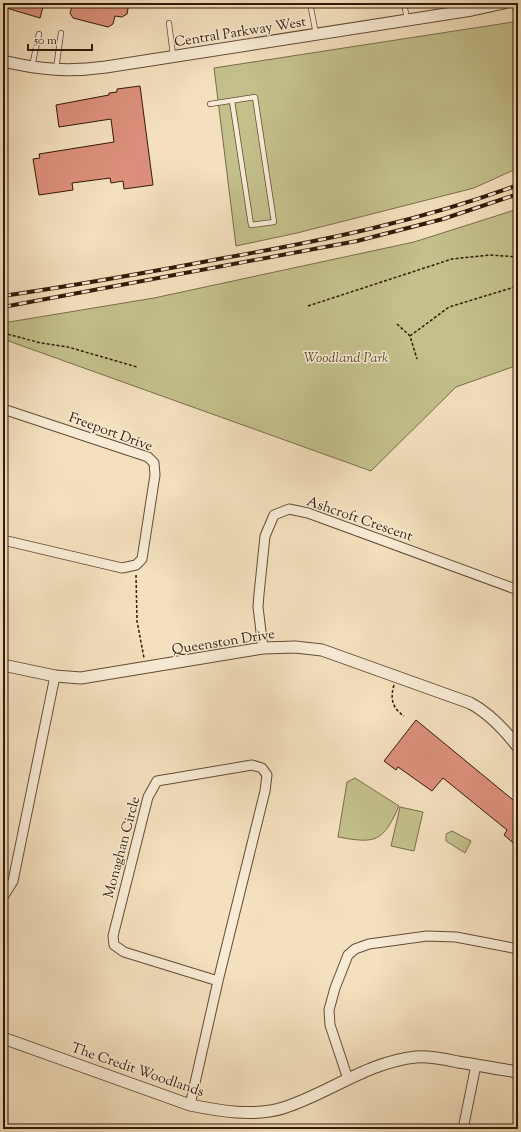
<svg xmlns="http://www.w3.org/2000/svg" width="521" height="1132" font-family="'Sorts Mill Goudy',serif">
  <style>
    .green { fill: #c3c08c; stroke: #7a6c4a }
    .building { fill: #dc907b; stroke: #321907 }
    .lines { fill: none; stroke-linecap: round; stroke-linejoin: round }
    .service-casing { stroke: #624b35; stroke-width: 6 }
    .minor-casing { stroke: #624b35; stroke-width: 11 }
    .tertiary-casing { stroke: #624b35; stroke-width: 13 }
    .path { stroke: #321907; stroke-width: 1.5; stroke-dasharray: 3 2; stroke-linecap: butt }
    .service { stroke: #f8ebd5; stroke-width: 4.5 }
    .minor { stroke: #f8ebd5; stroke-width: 9 }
    .tertiary { stroke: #f8ebd5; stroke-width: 11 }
    .rail-casing { stroke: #321907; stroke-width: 4 }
    .rail { stroke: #f8ebd5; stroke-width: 2.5; stroke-dasharray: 8; stroke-linecap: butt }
    .labels { text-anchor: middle; stroke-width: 3; stroke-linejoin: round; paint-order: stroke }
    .street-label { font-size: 14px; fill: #321907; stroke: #f8ebd5 }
    .park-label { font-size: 14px; font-style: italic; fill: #5e4b2f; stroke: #f8ebd5 }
  </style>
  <rect width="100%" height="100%" fill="#f4e0be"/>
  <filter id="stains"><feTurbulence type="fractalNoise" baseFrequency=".005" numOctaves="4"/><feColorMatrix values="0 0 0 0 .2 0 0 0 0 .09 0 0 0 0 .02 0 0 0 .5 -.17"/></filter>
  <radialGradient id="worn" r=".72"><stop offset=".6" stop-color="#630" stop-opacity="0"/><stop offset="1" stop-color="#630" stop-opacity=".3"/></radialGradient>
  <path class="green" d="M518 20V168L474 188 297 233 236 246 214 68 513 22Z
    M518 209V365L456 387 371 471 3 339V323L154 298 414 242Z
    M355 778 399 806C383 842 376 844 338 837L347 782Z
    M400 807 423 812 414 851 391 846Z
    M452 831 471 841 465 853 446 841V834Z"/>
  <path class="building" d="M3 3H44L40 18 3 7Z
    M73 3H129L127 14 122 17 115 16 113 24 108 27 73 18 70 13Z
    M140 86 153 185 124 189 123 181 111 183 110 178 72 183 73 190 39 195 33 159 40 158 39 154 114 142 111 119 59 127 56 105 109 95V93L117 92V89Z
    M416 720 518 804V847L504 835 507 830 443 778 432 791 398 767 396 770 384 761Z"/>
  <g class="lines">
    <defs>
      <path id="service" d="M310 3 316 34
        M404 3 407 19
        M169 23 173 55
        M32 66 39 34
        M56 69 61 33
        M210 104 255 97 274 222 251 225 232 101"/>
      <path id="minor" d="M3 409 148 457 154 463 155 475 142 559 136 565 122 568 3 540
        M263 648 258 607 259 594 265 536 274 515 289 509 308 513 518 590
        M3 897 13 881 55 676
        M348 1079 330 1025 329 1010 335 988 348 955 355 949 369 944 427 936 456 937 518 949
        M190 1105 218 981 265 791 267 775 262 768 252 765 157 781 148 797 113 936 114 945 124 952 218 981
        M463 1129 476 1065"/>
      <path id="tertiary" d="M3 61C40 70 69 72 106 67L472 10 504 3
        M3 665 55 676 81 678 263 648 295 647 322 650 470 703C489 713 504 729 518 747
        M3 1038 190 1105C220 1111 253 1117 283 1108 328 1094 367 1062 416 1057 430 1056 444 1059 458 1062 478 1065 498 1069 518 1072"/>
    </defs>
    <use href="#service" class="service-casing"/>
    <use href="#minor" class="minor-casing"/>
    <use href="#tertiary" class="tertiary-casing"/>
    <path class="path" d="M308 306 452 259 490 255 518 257
      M397 324 410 336 417 359
      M3 333 41 343 68 347 137 367
      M410 336 449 307 518 286
      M136 575 137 621 144 658
      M394 685C390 698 392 708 404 716"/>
    <use href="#service" class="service"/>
    <use href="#minor" class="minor"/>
    <use href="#tertiary" class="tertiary"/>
    <defs>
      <path id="rail" d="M3 296C77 285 151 272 224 258 326 240 420 221 518 185
        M3 307 357 241 443 219 518 194"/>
    </defs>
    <use href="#rail" class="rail-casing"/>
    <use href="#rail" class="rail"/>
  </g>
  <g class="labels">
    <g class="street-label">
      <text transform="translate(240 31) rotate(-9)" y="5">Central Parkway West</text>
      <text transform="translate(111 431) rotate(20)" y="5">Freeport Drive</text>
      <text transform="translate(360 518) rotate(19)" y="5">Ashcroft Crescent</text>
      <text transform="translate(223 641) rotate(-9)" y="5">Queenston Drive</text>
      <text transform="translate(121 847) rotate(-75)" y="5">Monaghan Circle</text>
      <text transform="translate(138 1069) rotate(19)" y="5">The Credit Woodlands</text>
    </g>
    <g class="park-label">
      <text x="346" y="362">Woodland Park</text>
    </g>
  </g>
  <rect width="521" height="1132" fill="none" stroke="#f4e0be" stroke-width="16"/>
  <rect x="4" y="4" width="513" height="1124" fill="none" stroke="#321907" stroke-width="2"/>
  <rect x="8" y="8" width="505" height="1116" fill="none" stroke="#321907"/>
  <path d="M28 44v6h64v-6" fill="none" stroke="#321907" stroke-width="2"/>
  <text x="34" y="44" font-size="12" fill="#321907" stroke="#f8ebd5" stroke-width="3" paint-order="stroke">50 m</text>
  <rect width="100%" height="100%" filter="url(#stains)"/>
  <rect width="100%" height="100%" fill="url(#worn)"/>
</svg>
